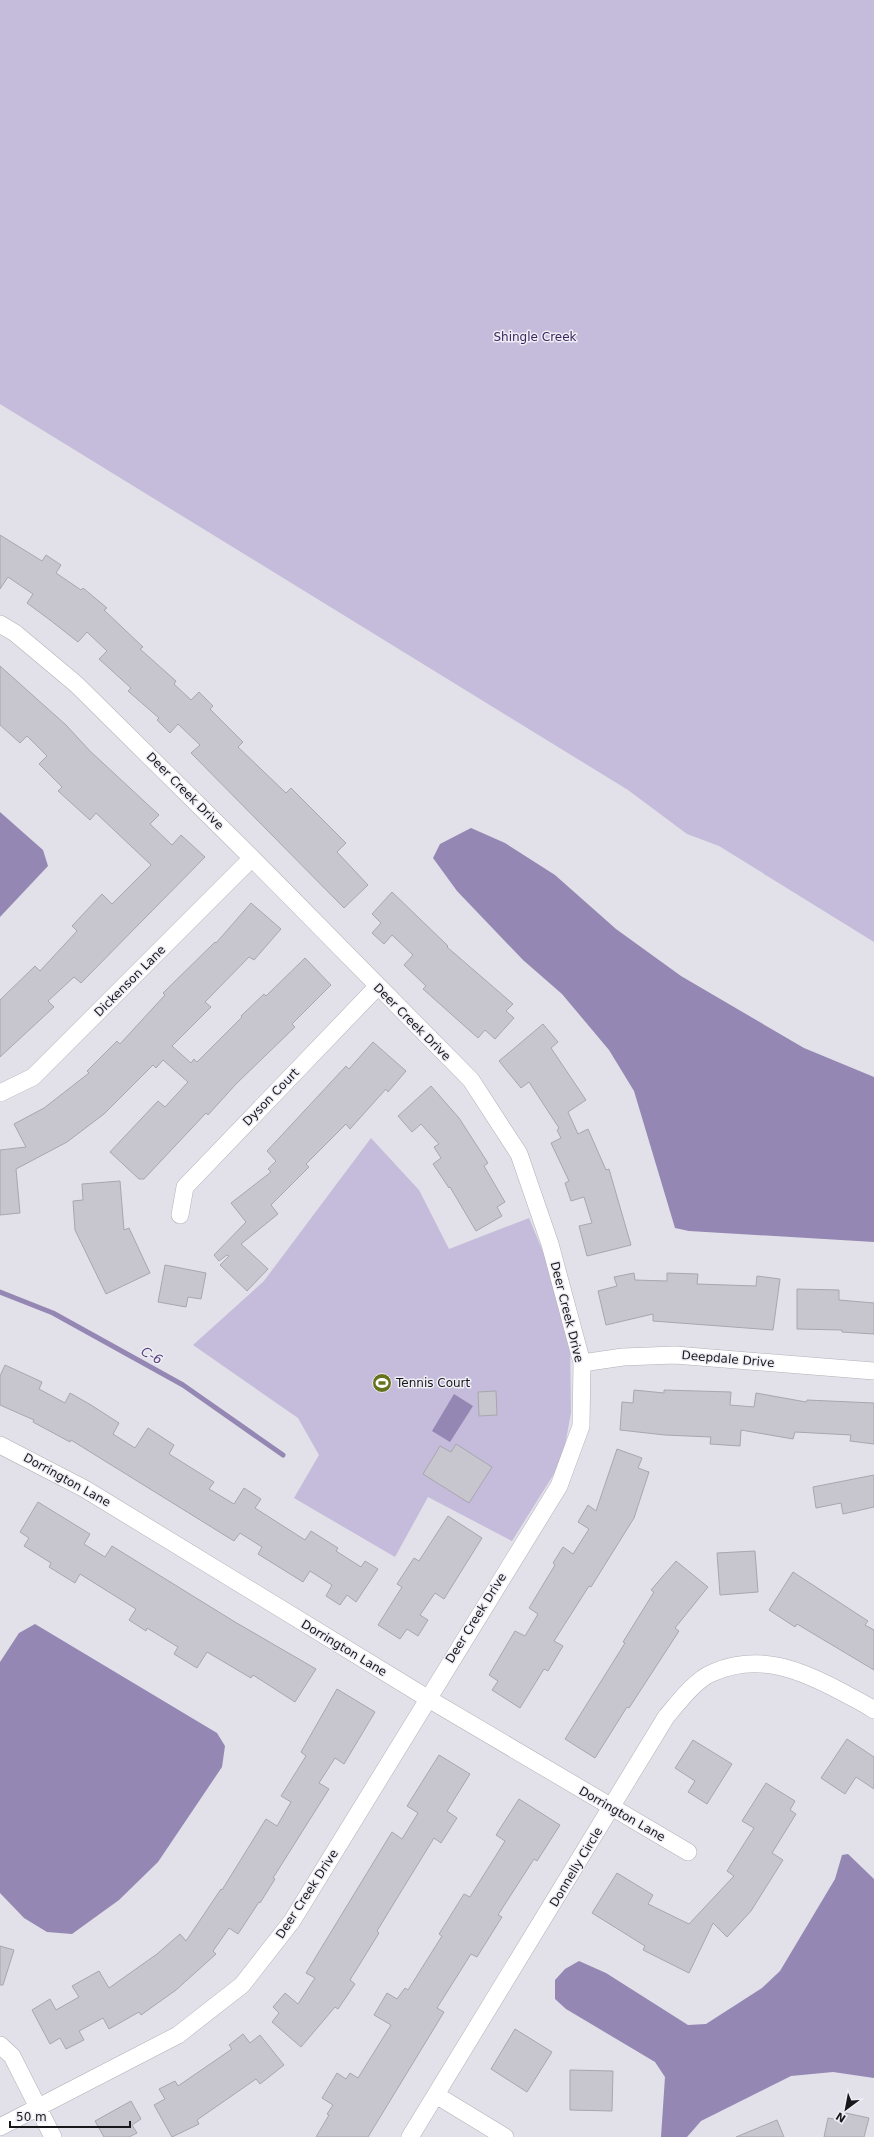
<svg xmlns="http://www.w3.org/2000/svg" width="874" height="2137" font-family="'DejaVu Sans',sans-serif">
  <style>
    .green { fill: #c4bcda }
    .water { fill: #9487b3 }
    .lines { fill: none; stroke-linecap: round; stroke-linejoin: round }
    .stream { stroke: #9487b3; stroke-width: 5 }
    .building { fill: #c7c5cd; stroke: #a8a6ae }
    .minor-casing { stroke: #b3b1b8; stroke-width: 18 }
    .minor { stroke: #fff; stroke-width: 17 }
    .labels { text-anchor: middle; stroke-width: 3; stroke-linejoin: round; paint-order: stroke }
    .park-label { font-size: 12px; fill: #3a255d; stroke: #efedf5 }
    .street-label { font-size: 12px; fill: #18181a; stroke: #efedf5 }
    .poi-label { font-size: 12px; fill: #18181a; stroke: #efedf5; text-anchor: start }
    .water-label { font-size: 13px; font-style: italic; fill: #594580; stroke: #efedf5 }
  </style>
  <rect width="100%" height="100%" fill="#e2e0e8"/>
  <path class="green" d="M0 0H874V942L719 846 687 834 628 790 0 404Z
    M371 1138 419 1190 449 1249 529 1218 550 1269 570 1341 571 1413 562 1461 512 1541 428 1497 395 1557 294 1498 319 1455 298 1418 193 1345 264 1281Z"/>
  <path class="water" d="M0 812 43 850 48 866 0 917Z
    M471 828 505 843 555 875 616 929 681 976 804 1048 874 1077V1242L689 1231 675 1228 634 1091 609 1050 562 994 523 960 457 891 433 858 440 844Z
    M454 1394 473 1406 450 1442 432 1431Z
    M35 1624 217 1733 225 1746 222 1767 158 1862 119 1900 72 1934 47 1932 24 1918 0 1893V1662L19 1633Z
    M848 1854 874 1879V2078L833 2072 791 2076 701 2121 687 2137H661L665 2077 655 2062 566 2009 555 1999V1980L565 1969 579 1961 606 1973 688 2025 706 2024 762 1988 780 1971 835 1879 842 1855Z"/>
  <g class="lines">
    <path class="stream" d="M0 1292 53 1313 183 1385 283 1455"/>
  </g>
  <path class="building" d="M0 535 42 561 46 555 61 565 56 573 81 590 83 588 107 608 104 610 143 647 140 649 176 681 174 684 191 700 199 692 213 706 210 709 243 742 238 747 286 793 291 788 346 843 337 852 368 885 344 908 191 753 200 745 178 724 170 733 157 720 159 718 128 691 131 688 99 659 107 651 87 632 78 642 50 620 27 603 33 594 8 577 0 589Z
    M0 666 66 725 90 751 159 815 150 824 172 845 181 835 205 857 81 983 74 977 48 1001 54 1007 0 1057V1000L35 966 40 971 77 931 72 926 102 894 112 904 151 865 96 813 90 820 58 791 62 787 39 764 47 756 27 736 20 743 0 725Z
    M392 892 448 946 447 947 513 1004 506 1011 514 1018 495 1039 485 1030 478 1038 423 989 426 986 404 965 413 955 392 935 384 944 372 933 381 923 372 914Z
    M251 903 281 929 254 960 249 957 205 1002 211 1007 172 1046 191 1063 194 1059 197 1062 242 1017 241 1016 264 994 266 996 305 958 331 985 292 1024 295 1027 236 1084 208 1115 206 1113 144 1179H139L110 1152 158 1101 165 1107 188 1082 163 1060 156 1068 153 1065 104 1114 67 1142 16 1169 20 1213 0 1215V1150L26 1147 14 1124 44 1108 89 1073 87 1071 117 1041 120 1044 165 995 163 993 215 942 216 943Z
    M543 1024 558 1042 551 1048 586 1100 568 1112 578 1134 588 1129 606 1170 609 1169 631 1245 587 1256 579 1226 592 1223 584 1197 571 1201 565 1183 569 1181 551 1143 561 1138 557 1130 559 1128 529 1082 521 1088 499 1061Z
    M373 1042 406 1071 388 1092 386 1089 350 1129 346 1124 306 1164 309 1167 271 1205 278 1214 241 1244 268 1269 247 1291 220 1265 229 1256 227 1255 219 1261 214 1255 246 1222 231 1203 271 1172 268 1169 276 1161 267 1151 346 1066 349 1069Z
    M431 1086 459 1118 488 1163 484 1166 505 1202 497 1207 502 1216 476 1231 450 1187 449 1188 433 1164 441 1158 434 1147 439 1144 421 1124 412 1132 398 1116Z
    M120 1181 124 1230 129 1228 150 1273 106 1294 75 1230 73 1201 83 1200 82 1184Z
    M165 1265 206 1273 201 1299 188 1297 186 1307 158 1302Z
    M634 1273 635 1280 667 1281V1273L698 1274 697 1284 756 1286 757 1276 780 1279 773 1330 653 1321V1314L606 1325 598 1291 617 1286 614 1277Z
    M797 1289 839 1290V1300L874 1303V1334L842 1332V1330L797 1329Z
    M5 1365 42 1382 39 1389 65 1403 70 1393 91 1405 119 1423 113 1434 135 1448 148 1428 174 1445 169 1454 214 1482 209 1489 234 1504 244 1488 261 1499 255 1508 305 1540 311 1531 338 1548 336 1551 361 1567 365 1561 378 1569 356 1602 347 1595 340 1605 326 1596 332 1585 310 1571 303 1582 258 1554 262 1547 240 1533 234 1541 71 1440 70 1442 33 1422 34 1420 0 1405V1376Z
    M634 1390 664 1393V1390L731 1392 730 1405 754 1407 756 1393 806 1402 807 1400 874 1403V1444L850 1441 851 1435 795 1432 793 1439 741 1430 740 1446 710 1444 711 1437 665 1435 620 1430 622 1402 633 1403Z
    M496 1391 497 1415 479 1416 478 1392Z
    M456 1444 492 1467 469 1503 423 1474 440 1446 451 1452Z
    M617 1449 642 1458 638 1468 649 1472 634 1518 591 1587 589 1586 554 1641 563 1646 548 1671 544 1669 520 1708 492 1690 498 1681 489 1675 515 1631 525 1636 538 1614 529 1608 555 1565 553 1563 563 1547 573 1554 589 1529 578 1522 588 1505 596 1511Z
    M874 1475V1507L843 1514 841 1503 816 1508 813 1487Z
    M38 1502 90 1534 84 1544 105 1557 112 1546 235 1622 316 1669 295 1702 253 1675 251 1678 207 1652 197 1668 174 1654 178 1647 147 1628 146 1631 129 1620 136 1609 80 1574 75 1583 49 1567 51 1563 24 1546 29 1538 20 1532Z
    M448 1516 482 1538 444 1599 435 1593 420 1615 428 1620 418 1636 407 1629 400 1639 378 1625 402 1587 397 1584 414 1558 419 1561Z
    M755 1551 758 1592 720 1595 717 1553Z
    M676 1561 708 1587 675 1628 679 1631 629 1708 627 1707 595 1758 565 1739 625 1643 623 1642 654 1592 651 1590Z
    M793 1572 868 1621 865 1625 874 1630V1670L797 1624 795 1627 769 1610Z
    M337 1689 375 1712 344 1764 335 1758 319 1783 329 1789 273 1878 275 1879 260 1903 259 1902 238 1934 229 1928 213 1951 216 1954 176 1990 141 2015 139 2012 109 2029 103 2018 79 2031 84 2040 66 2049 60 2038 50 2044 32 2010 50 1999 56 2010 79 1997 72 1986 99 1971 109 1988 157 1954 180 1934 186 1941 221 1889 222 1890 266 1819 277 1826 291 1802 281 1796 306 1756 301 1752Z
    M847 1739 874 1757V1789L856 1777 845 1794 821 1778Z
    M693 1740 732 1764 707 1804 688 1792 695 1781 675 1768Z
    M439 1755 470 1774 447 1811 457 1818 441 1843 434 1838 402 1890 377 1931 379 1933 350 1980 355 1984 338 2009 335 2007 301 2047 272 2022 279 2013 273 2007 285 1993 298 2004 315 1978 306 1973 392 1832 402 1839 418 1813 407 1806Z
    M766 1783 795 1801 790 1810 796 1814 772 1853 783 1860 751 1911 727 1937 713 1923 689 1973 643 1950 645 1946 592 1913 617 1873 653 1895 648 1904 689 1924 734 1876 727 1871 754 1828 742 1821Z
    M519 1799 560 1825 537 1861 534 1859 498 1915 502 1917 477 1957 471 1954 437 2008 444 2012 368 2137H316L329 2115 327 2114 333 2105 322 2098 337 2073 346 2079 350 2073 358 2078 391 2025 374 2015 387 1993 397 1999 405 1988 408 1990 442 1936 439 1934 464 1894 470 1897 505 1841 496 1835Z
    M0 1946 14 1950 3 1985H0Z
    M515 2029 552 2052 527 2092 491 2069Z
    M243 2034 250 2043 260 2035 284 2065 260 2084 256 2079 197 2120 199 2124 172 2137 154 2105 165 2099 159 2089 175 2081 178 2086 232 2049 229 2045Z
    M570 2070 613 2071 612 2111 570 2110Z
    M131 2101 141 2119 132 2125 137 2133 129 2137H104L95 2121Z
    M841 2112 869 2118 864 2137H824L828 2118 839 2120Z
    M777 2120 784 2137H736Z"/>
  <g class="lines">
    <defs>
      <path id="minor" d="M0 624 15 633 76 684 252 858 471 1080 519 1154 550 1244 582 1363 581 1426 559 1486 292 1921 242 1985 178 2035 0 2127
        M0 1093 33 1077 252 858
        M180 1215 185 1187 377 987
        M582 1363 623 1357 675 1355 874 1371
        M0 1445 85 1489 427 1698 688 1852
        M0 2045 12 2056 53 2137
        M436 2095 505 2137
        M410 2137 666 1717C678 1703 695 1680 712 1673 758 1652 801 1670 842 1692 853 1698 864 1703 874 1710"/>
    </defs>
    <use href="#minor" class="minor-casing"/>
    <use href="#minor" class="minor"/>
  </g>
  <defs>
    <symbol id="stadium-disc" viewBox="-11 -11 22 22"><circle r="9.5" fill="#66731e" stroke="#efedf5"/><path d="M0-5a6.5 5 0 1 0 0 10a6.5 5 0 1 0 0-10ZM-3.5-1.8h7v3.6h-7Z" fill="#fff"/></symbol>
  </defs>
  <g fill-rule="evenodd">
    <use href="#stadium-disc" x="371" y="1372" width="22" height="22"/>
  </g>
  <g class="labels">
    <g class="park-label">
      <text x="535" y="341">Shingle Creek</text>
    </g>
    <g class="street-label">
      <text transform="translate(185 791) rotate(45)" y="4">Deer Creek Drive</text>
      <text transform="translate(130 981) rotate(-45)" y="4">Dickenson Lane</text>
      <text transform="translate(412 1022) rotate(45)" y="4">Deer Creek Drive</text>
      <text transform="translate(271 1097) rotate(-46)" y="4">Dyson Court</text>
      <text transform="translate(567 1312) rotate(76)" y="4">Deer Creek Drive</text>
      <text transform="translate(728 1359) rotate(5)" y="4">Deepdale Drive</text>
      <text transform="translate(67 1480) rotate(29)" y="4">Dorrington Lane</text>
      <text transform="translate(476 1618) rotate(-58)" y="4">Deer Creek Drive</text>
      <text transform="translate(344 1648) rotate(31)" y="4">Dorrington Lane</text>
      <text transform="translate(622 1814) rotate(30)" y="4">Dorrington Lane</text>
      <text transform="translate(576 1867) rotate(-59)" y="4">Donnelly Circle</text>
      <text transform="translate(307 1894) rotate(-57)" y="4">Deer Creek Drive</text>
    </g>
    <g class="poi-label">
      <text x="396" y="1387">Tennis Court</text>
    </g>
    <g class="water-label">
      <text transform="translate(152 1355) rotate(29)" y="5">C-6</text>
    </g>
  </g>
  <g transform="translate(846 2109) rotate(212)" stroke="#efedf5" stroke-width="3" paint-order="stroke">
  <path d="M0-3L7 15L0 10L-7 15Z" fill="#18181a"/>
  <text y="-6" font-size="11" font-weight="bold" text-anchor="middle" fill="#18181a">N</text>
  </g>
  <path d="M10 2121v6h120v-6" fill="none" stroke="#18181a" stroke-width="2"/>
  <text x="16" y="2121" font-size="12" fill="#18181a" stroke="#efedf5" stroke-width="3" paint-order="stroke">50 m</text>
</svg>
